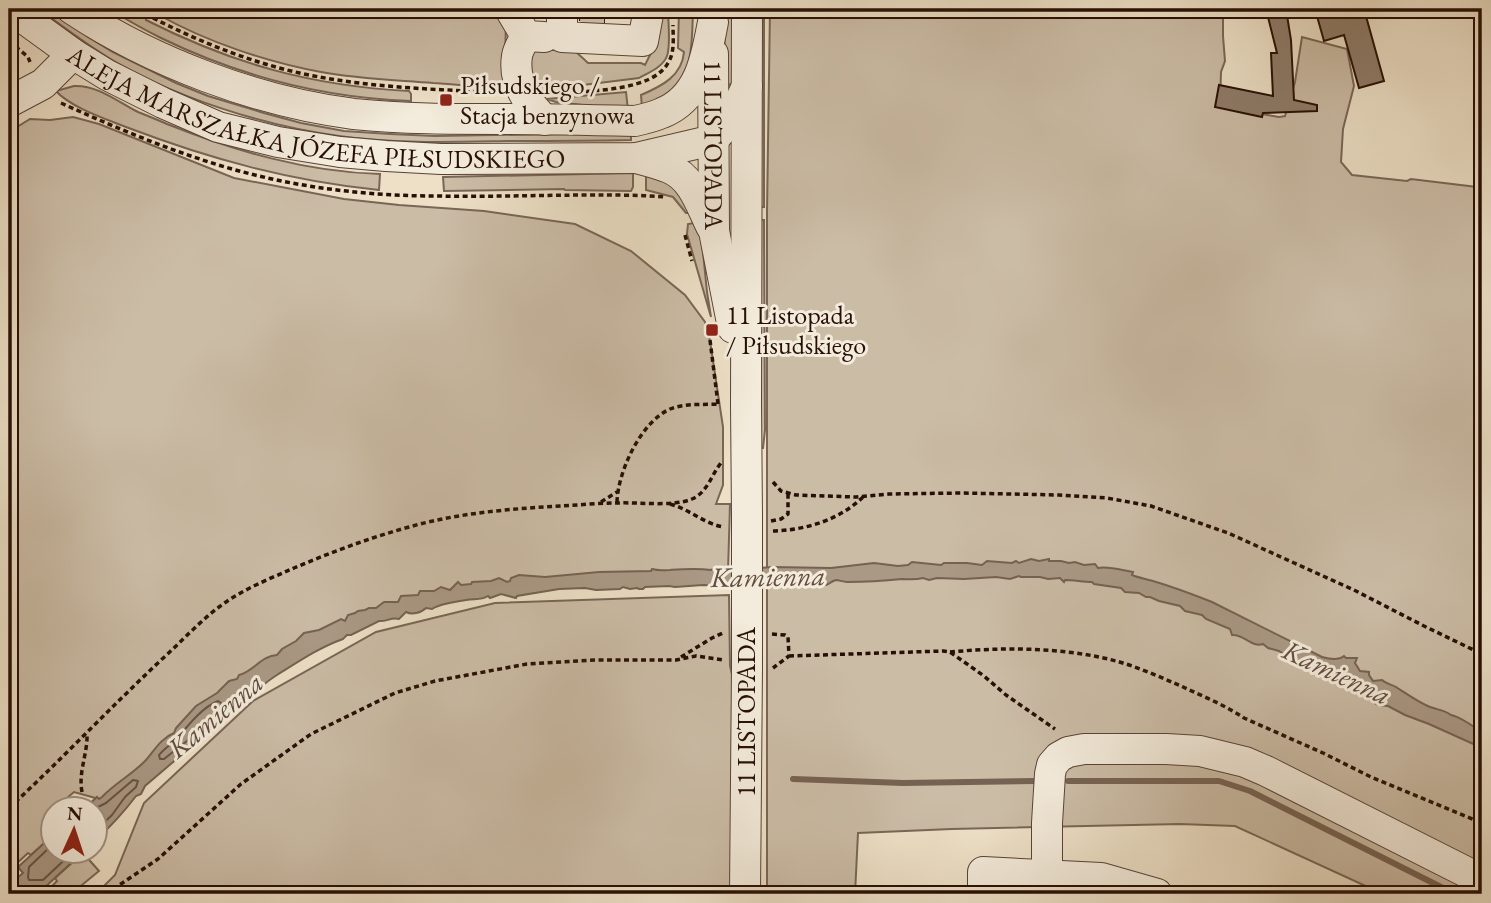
<svg xmlns="http://www.w3.org/2000/svg" width="1491" height="903" font-family="'EB Garamond',serif">
  <style>
    .green { fill: #cbbca6; stroke: #796656; stroke-width: 2 }
    .water { fill: #aa9985; stroke: #766252; stroke-width: 2 }
    .lines { fill: none; stroke-linecap: round; stroke-linejoin: round }
    .shore { stroke: #685445; stroke-width: 2 }
    .stream { stroke: #766252; stroke-width: 6 }
    .building { fill: #8e7c6a; stroke: #270f05; stroke-width: 2 }
    .minor-tunnel { stroke: #cfc1aa; stroke-width: 30; stroke-dasharray: 30 15; stroke-linecap: butt }
    .minor-casing { stroke: #584336; stroke-width: 32 }
    .path { stroke: #270f05; stroke-width: 3.5; stroke-dasharray: 5 3.5; stroke-linecap: butt }
    .minor { stroke: #f3ebdb; stroke-width: 30 }
    .minor-bridge-casing { stroke: #584336; stroke-width: 32; stroke-linecap: butt }
    .minor-bridge { stroke: #f3ebdb; stroke-width: 30 }
    .poi-dot { fill: #8f2418; stroke: #f3ebdb; stroke-width: 2.5 }
    .labels { text-anchor: middle; stroke-width: 6; stroke-linejoin: round; paint-order: stroke }
    .poi-label { font-size: 26px; fill: #270f05; stroke: #f3ebdb; text-anchor: start }
    .street-label { font-size: 26px; fill: #270f05; stroke: #f3ebdb }
    .water-label { font-size: 28px; font-style: italic; fill: #624d3f; stroke: #f3ebdb }
  </style>
  <rect width="100%" height="100%" fill="#ede0c7"/>
  <filter id="stains"><feTurbulence type="fractalNoise" baseFrequency=".00286" numOctaves="4"/><feColorMatrix values="0 0 0 0 .2 0 0 0 0 .09 0 0 0 0 .02 0 0 0 .5 -.17"/></filter>
  <radialGradient id="worn" r=".72"><stop offset=".6" stop-color="#630" stop-opacity="0"/><stop offset="1" stop-color="#630" stop-opacity=".3"/></radialGradient>
  <path class="green" d="M39 9H49L88 37 113 52 176 83 208 96 264 113 301 123 344 131 390 134 435 136 631 133V140C590 141 549 141 509 141 452 142 395 144 339 136 264 126 173 97 109 58 84 43 62 26 39 9Z
    M112 9 145 10 146 20C233 64 312 86 409 91L411 94V101C324 98 239 76 161 38 145 30 129 21 114 12Z
    M158 9H500L506 19 505 66 508 87C484 89 457 84 433 83 396 80 358 79 321 72 267 62 207 42 159 15Z
    M661 9H668C668 21 671 45 667 56 663 67 648 73 639 78L535 91 525 62 535 50H574L588 63H641L645 65 655 45Z
    M679 9H693C692 34 694 76 671 92 662 98 651 103 642 108L641 95C662 86 682 76 684 52L678 48Z
    M725 9H735L732 84 728 85 724 82Z
    M758 9H764V207H758Z
    M770 9H1193L1223 16V36L1225 61 1221 72 1220 103 1226 108 1279 117 1285 116 1295 82 1302 37 1347 49 1354 86 1343 129 1341 162 1352 175 1407 181 1411 179 1477 187 1482 190V894H1383L1235 826 1180 824 952 829 858 833 855 894H767V212Z
    M74 86C98 85 118 102 138 112 148 116 158 120 167 124 235 151 306 172 380 174L379 190C290 181 210 159 126 127 106 119 70 107 56 91Z
    M626 92 628 110 556 102 547 99Z
    M73 117 99 124 234 178 344 199 399 205 484 211 575 224 631 251 685 295 705 322 710 341 723 427V485L716 504H730L728 572 408 600 232 684 114 796 99 799 74 792 55 808H52V811L46 817 52 824V836L31 855 28 853 15 865 9 858V132L30 119 50 120Z
    M633 173V187L631 191 565 190 564 189 444 191 443 177Z
    M646 173H663L697 213H686L673 197 646 190Z
    M759 220H764L765 430 763 448H758Z
    M700 222 707 292 711 317 687 234 688 224Z
    M729 595 730 666 734 683 732 894H96L115 875 144 803 253 701 376 632 495 603Z
    M83 853 99 871 71 894H46L45 893 57 881 55 878Z"/>
  <path class="water" d="M1031 559 1039 561 1049 559V561H1061L1069 563 1075 562 1084 565 1095 564 1098 568C1109 566 1121 570 1133 572L1132 575C1139 578 1147 579 1153 581 1173 587 1192 594 1212 602L1322 657C1329 659 1338 661 1344 656L1346 658H1357L1355 663 1360 671 1369 672V675L1373 681 1382 680C1386 684 1391 684 1396 687 1407 694 1418 702 1430 707 1438 710 1445 710 1451 715 1457 716 1473 725 1477 730H1482V748L1429 724 1405 715 1388 706 1378 705 1332 676 1319 673 1297 661H1293L1279 651 1268 648 1263 644C1252 648 1244 634 1232 635L1230 629 1206 619 1202 615 1185 611 1180 606 1159 601 1150 597H1146L1139 593 1125 592 1121 588 1094 584 1092 582C1083 582 1074 580 1065 580L1064 582 1060 578 1048 579 1040 577H1021L1019 576 1010 579 996 577 964 579 937 578 929 580 923 578C915 580 909 579 902 579 883 581 864 582 847 582 843 582 839 580 836 580 832 581 829 584 826 585L820 582H792L771 587 703 585 675 587 669 586 645 587 643 589H639L637 588 630 589 623 587 620 589 596 590 585 588 559 589 517 596 516 598 501 594 490 598 488 596C480 601 474 598 466 600 454 602 441 603 432 609L426 608C421 613 412 615 406 612L399 619C391 617 386 622 379 621L351 635H347L343 639C318 648 298 662 277 675 265 682 254 695 240 698L237 704 230 708 214 726 198 736 193 745 145 786 141 794 136 796C124 812 110 827 95 841L94 808H85L97 797 99 799 102 797C115 783 133 774 146 760 154 751 161 738 174 733L176 728 196 706 217 693 229 681 237 679 239 675C254 671 261 656 277 655L282 649 296 641 304 633 319 630 341 619 345 621 348 615 355 613 358 611 365 610 369 608H376L384 602H398L401 596 418 595 420 591H434L441 587 450 590 458 582 461 585 471 584 472 582 491 581 499 578 507 582 510 581 511 578 519 575 545 577 599 572 651 571 652 569C659 571 663 570 670 570 684 569 696 568 711 570L713 569 730 570 773 567 831 568 874 563 898 566 908 565 912 562 941 565 944 563H967L982 565 987 561 1012 563 1016 561 1019 563Z
    M52 836V850L84 851 42 890 37 886 29 894H9V885L23 873 18 867Z"/>
  <g class="lines">
    <path class="shore" d="M218 701 221 703V706L208 721 195 729 187 741 164 759H160L159 755C166 746 175 743 180 735 190 723 203 707 218 701Z
      M94 809 106 803 133 780 138 781 136 787 125 797 112 815 94 832
      M52 845 29 867 28 877 29 880H43L75 850"/>
    <path class="stream" d="M793 779 903 783 1034 781
      M1068 781H1219L1250 791 1455 894"/>
  </g>
  <path class="building" d="M580 9H604V22L580 20Z
    M1266 9H1286L1291 40 1294 100 1317 105V111L1263 113 1262 117 1215 107 1219 85 1273 96 1271 53H1277Z
    M1315 9H1364L1384 81 1359 88 1344 35 1324 41Z"/>
  <g class="lines">
    <path class="minor-tunnel" d="M580 22 604 23"/>
    <defs>
      <g id="minor">
        <path id="s1" d="M11 9 73 54 107 75 163 103 218 127 278 142 340 152 386 156 441 159 636 158 713 140 732 118 747 86"/>
        <path d="M72 9C152 62 258 102 354 114 403 119 453 119 502 119 547 119 591 120 635 121 644 119 653 117 662 113 700 98 706 58 713 22"/>
        <path d="M510 9 526 36 544 37"/>
        <path d="M562 9V37L643 41 649 9"/>
        <path d="M526 36C523 42 518 49 517 56 513 82 527 103 545 120"/>
        <path id="s2" d="M713 54 714 231 733 328"/>
        <path d="M9 102 43 84 73 54"/>
        <path d="M636 158C647 161 659 164 669 168 693 178 700 204 711 226"/>
        <path d="M747 516 746 405 747 9"/>
        <path d="M745 894 747 667"/>
        <path d="M983 894V872L1101 878 1157 894"/>
        <path d="M1047 894V823L1050 774 1052 765 1059 757 1068 752 1084 749H1166L1200 751 1245 762 1266 771 1482 880"/>
      </g>
    </defs>
    <use href="#minor" class="minor-casing"/>
    <path class="path" d="M153 18C204 44 257 65 314 76 370 87 428 89 485 92
      M9 41 28 57 30 62
      M569 93C597 90 653 90 668 63 675 52 673 38 673 25
      M61 103C114 127 168 150 225 167 293 187 365 196 436 196 489 197 542 195 596 195 618 195 642 195 665 197
      M685 235 692 261
      M710 340 718 404
      M773 482 781 491 796 495 856 497 889 494 961 493 1059 495 1107 498 1151 506 1228 533 1354 590 1424 626 1482 654
      M601 502 617 492
      M617 502C618 471 641 422 670 409 685 403 703 405 719 404
      M670 504C689 509 703 523 723 527
      M771 521 781 519 788 514V493
      M773 531C806 530 840 520 864 496
      M772 634 785 635 788 637 789 656 773 668
      M950 652C1004 647 1063 647 1116 661 1138 667 1160 677 1181 686 1202 696 1225 705 1244 718L1323 753 1371 777 1482 823
      M789 656 943 651 950 652 984 676 1006 695 1055 729
      M681 657 712 638 723 633
      M82 792C78 772 88 753 87 733
      M9 808C61 760 109 709 160 661 180 643 198 623 219 607 241 590 269 579 294 568 332 552 369 538 409 527 458 513 509 509 560 506 579 505 599 503 618 503 639 502 673 507 692 499 708 492 711 475 721 463
      M106 894 158 859 241 784 311 734 395 693 435 681 527 664 595 660H676L696 656 724 660"/>
    <use href="#minor" class="minor"/>
    <defs>
      <path id="minor-bridge" d="M747 667V516"/>
    </defs>
    <use href="#minor-bridge" class="minor-bridge-casing"/>
    <use href="#minor-bridge" class="minor-bridge"/>
  </g>
  <g class="poi-dot">
    <rect x="439" y="93" width="14" height="14" rx="3.5"/>
    <rect x="705" y="323" width="14" height="14" rx="3.5"/>
  </g>
  <g class="labels">
    <g class="poi-label">
      <text x="460" y="94">Piłsudskiego /<tspan x="460" dy="30">Stacja benzynowa</tspan></text>
      <text x="726" y="324">11 Listopada<tspan x="726" dy="30">/ Piłsudskiego</tspan></text>
    </g>
    <g class="street-label">
      <text dy="9" stroke="none"><textPath href="#s1" startOffset="331">ALEJA MARSZAŁKA JÓZEFA PIŁSUDSKIEGO</textPath></text>
      <text dy="9" stroke="none"><textPath href="#s2" startOffset="91">11 LISTOPADA</textPath></text>
      <text transform="translate(746 712) rotate(-90)" y="9">11 LISTOPADA</text>
    </g>
    <g class="water-label">
      <text transform="translate(768 576) rotate(-1)" y="10">Kamienna</text>
      <text transform="translate(1337 672) rotate(25)" y="10">Kamienna</text>
      <text transform="translate(215 715) rotate(-40)" y="10">Kamienna</text>
    </g>
  </g>
  <rect width="1491" height="903" fill="none" stroke="#ede0c7" stroke-width="35"/>
  <rect x="10" y="10" width="1470" height="882" fill="none" stroke="#270f05" stroke-width="3.5"/>
  <rect x="18" y="18" width="1456" height="868" fill="none" stroke="#270f05" stroke-width="2"/>
  <g transform="translate(74 830) rotate(3)"><circle r="33" fill="#f3ebdb" stroke="#a19385" stroke-width="2"/>
  <path d="M0-5L12 26L0 18L-12 26Z" fill="#8f2418"/>
  <text y="-10" font-size="19" font-weight="bold" text-anchor="middle" fill="#270f05">N</text>
  </g>
  <rect width="100%" height="100%" filter="url(#stains)"/>
  <rect width="100%" height="100%" fill="url(#worn)"/>
</svg>
